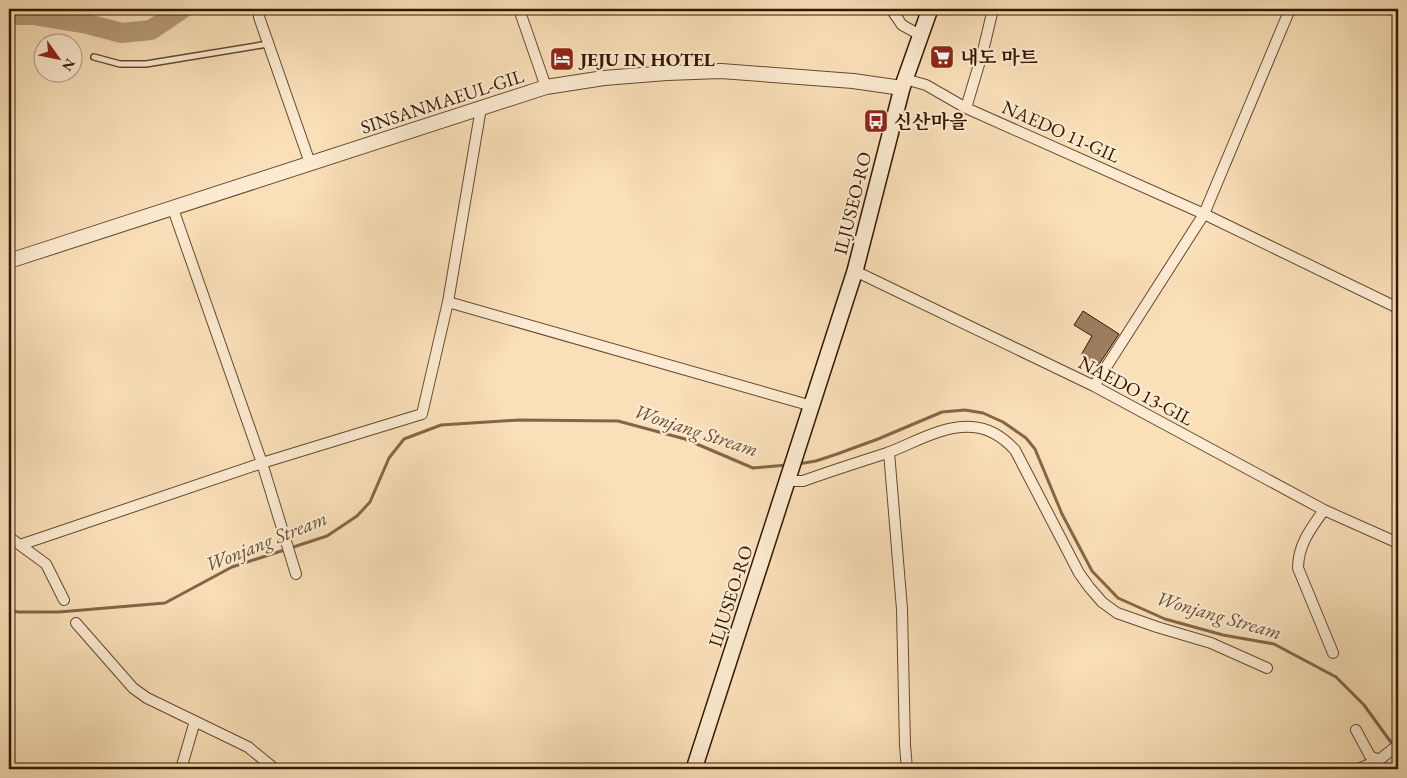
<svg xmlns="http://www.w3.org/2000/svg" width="1407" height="778" font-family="'EB Garamond','Noto Serif KR',serif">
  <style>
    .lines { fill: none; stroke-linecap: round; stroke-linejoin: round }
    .stream { stroke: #836649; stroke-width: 3 }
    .river { stroke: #b79b7a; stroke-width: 20 }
    .building { fill: #9b7f60; stroke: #341600 }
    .service-casing { stroke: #66482e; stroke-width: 8 }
    .minor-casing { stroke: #66482e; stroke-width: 12 }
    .tertiary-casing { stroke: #66482e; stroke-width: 16 }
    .secondary-casing { stroke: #341600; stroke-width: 18 }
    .service { stroke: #fcebd2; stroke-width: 5 }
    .minor { stroke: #fcebd2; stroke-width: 10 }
    .tertiary { stroke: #fcebd2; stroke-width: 14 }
    .secondary { stroke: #fcebd2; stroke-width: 15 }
    .labels { text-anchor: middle; stroke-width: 4.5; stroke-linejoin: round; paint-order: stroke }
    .poi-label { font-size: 19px; font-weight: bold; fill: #341600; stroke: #fcebd2; text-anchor: start }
    .street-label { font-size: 19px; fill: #341600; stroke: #fcebd2 }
    .water-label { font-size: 20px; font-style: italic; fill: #684b31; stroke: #fcebd2 }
  </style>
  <rect width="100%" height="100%" fill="#fae0b9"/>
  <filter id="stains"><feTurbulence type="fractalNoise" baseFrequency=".004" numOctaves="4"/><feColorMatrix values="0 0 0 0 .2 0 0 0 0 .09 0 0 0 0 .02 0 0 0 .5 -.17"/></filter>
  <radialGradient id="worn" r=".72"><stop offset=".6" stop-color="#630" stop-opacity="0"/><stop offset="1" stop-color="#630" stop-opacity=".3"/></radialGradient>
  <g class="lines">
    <path class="stream" d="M798 464 816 461 837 454 878 439 942 412 965 410 983 413 1003 422 1026 438 1035 449 1062 514 1092 571 1118 598 1165 619 1223 635 1274 644 1336 677 1364 705 1398 752
      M9 610 18 612H59L165 603 232 567 327 536 357 516 370 502 389 458 404 439 441 425 519 420 618 421 685 439 753 468 787 465"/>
    <path class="river" d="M9 15H33L87 24 122 33 151 30 182 9"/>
  </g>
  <path class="building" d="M1083 311 1119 334 1098 366 1081 355 1092 336 1074 325Z"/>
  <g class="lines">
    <defs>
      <path id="service" d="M94 57 120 64H146L268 44"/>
      <path id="minor" d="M519 9 546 87
        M891 9 902 25 920 35
        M259 17 310 163
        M905 79 926 85 966 108 1204 214 1398 308
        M966 108 983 51 993 9
        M173 209 262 463 296 574
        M855 271 1094 386 1324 510 1398 543
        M448 302 812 406
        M1094 386 1204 214 1290 9
        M889 452 902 609 905 745 907 769
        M788 481H803C831 471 859 462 887 453 914 443 942 425 972 427 989 428 1003 437 1015 450L1079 573 1089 587 1102 602 1117 613 1157 627 1211 643 1267 668
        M1324 510C1311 528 1298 545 1298 568L1333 653
        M9 537 46 564 64 600
        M20 545 262 463 422 414 448 302 481 108
        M76 623 133 688 147 698 248 747 275 769
        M1356 730 1370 756 1379 760
        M181 769 195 721
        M1358 769 1379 760 1398 745"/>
      <path id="tertiary" d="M9 261 546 87 604 78 667 73 721 71 853 81 902 88"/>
      <path id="secondary" d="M694 769 855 271 902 88 930 9"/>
    </defs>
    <use href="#service" class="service-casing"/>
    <use href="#minor" class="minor-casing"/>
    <use href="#tertiary" class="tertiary-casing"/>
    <use href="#secondary" class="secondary-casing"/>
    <use href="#service" class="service"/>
    <use href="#minor" class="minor"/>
    <use href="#tertiary" class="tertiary"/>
    <use href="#secondary" class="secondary"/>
  </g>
  <defs>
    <symbol id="supermarket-square" viewBox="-11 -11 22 22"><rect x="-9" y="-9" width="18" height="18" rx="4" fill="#8f2418" stroke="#fcebd2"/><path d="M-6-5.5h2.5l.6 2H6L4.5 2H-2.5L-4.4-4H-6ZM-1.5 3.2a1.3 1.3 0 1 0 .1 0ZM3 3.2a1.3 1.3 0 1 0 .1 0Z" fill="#fff"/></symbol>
    <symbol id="hotel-square" viewBox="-11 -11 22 22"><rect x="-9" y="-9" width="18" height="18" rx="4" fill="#8f2418" stroke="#fcebd2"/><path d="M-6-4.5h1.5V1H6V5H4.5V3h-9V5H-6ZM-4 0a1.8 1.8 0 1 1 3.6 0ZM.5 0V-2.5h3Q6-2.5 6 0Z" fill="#fff"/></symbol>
    <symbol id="bus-square" viewBox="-11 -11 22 22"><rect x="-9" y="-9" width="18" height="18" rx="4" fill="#8f2418" stroke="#fcebd2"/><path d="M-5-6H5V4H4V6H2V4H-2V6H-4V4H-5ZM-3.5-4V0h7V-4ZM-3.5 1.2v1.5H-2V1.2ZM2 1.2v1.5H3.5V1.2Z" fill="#fff"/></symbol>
  </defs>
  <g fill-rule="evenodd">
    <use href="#supermarket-square" x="928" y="43" width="28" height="28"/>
    <use href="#hotel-square" x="548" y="45" width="28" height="28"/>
    <use href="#bus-square" x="862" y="107" width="28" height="28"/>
  </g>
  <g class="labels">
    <g class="poi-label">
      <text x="960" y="64">내도 마트</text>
      <text x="580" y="66">JEJU IN HOTEL</text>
      <text x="894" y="128">신산마을</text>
    </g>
    <g class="street-label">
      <text transform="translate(442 101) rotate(-18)" y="7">SINSANMAEUL-GIL</text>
      <text transform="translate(1061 131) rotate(24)" y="7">NAEDO 11-GIL</text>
      <text transform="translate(852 203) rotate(-76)" y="7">ILJUSEO-RO</text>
      <text transform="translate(1136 390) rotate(28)" y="7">NAEDO 13-GIL</text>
      <text transform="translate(730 596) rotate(-72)" y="7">ILJUSEO-RO</text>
    </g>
    <g class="water-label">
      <text transform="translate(696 430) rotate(18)" y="7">Wonjang Stream</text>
      <text transform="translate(266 541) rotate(-22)" y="7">Wonjang Stream</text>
      <text transform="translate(1219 615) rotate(16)" y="7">Wonjang Stream</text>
    </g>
  </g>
  <rect width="1407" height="778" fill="none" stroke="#fae0b9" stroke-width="30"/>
  <rect x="10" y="10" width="1387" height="758" fill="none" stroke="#341600" stroke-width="2.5"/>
  <rect x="15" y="15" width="1377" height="748" fill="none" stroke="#341600"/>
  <g transform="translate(58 58) rotate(123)"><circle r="24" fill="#fcebd2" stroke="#ac967e"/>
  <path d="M0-4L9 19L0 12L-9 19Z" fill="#8f2418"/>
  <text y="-8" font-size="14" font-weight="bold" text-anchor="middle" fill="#341600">N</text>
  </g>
  <rect width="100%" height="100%" filter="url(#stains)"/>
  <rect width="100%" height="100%" fill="url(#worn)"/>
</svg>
